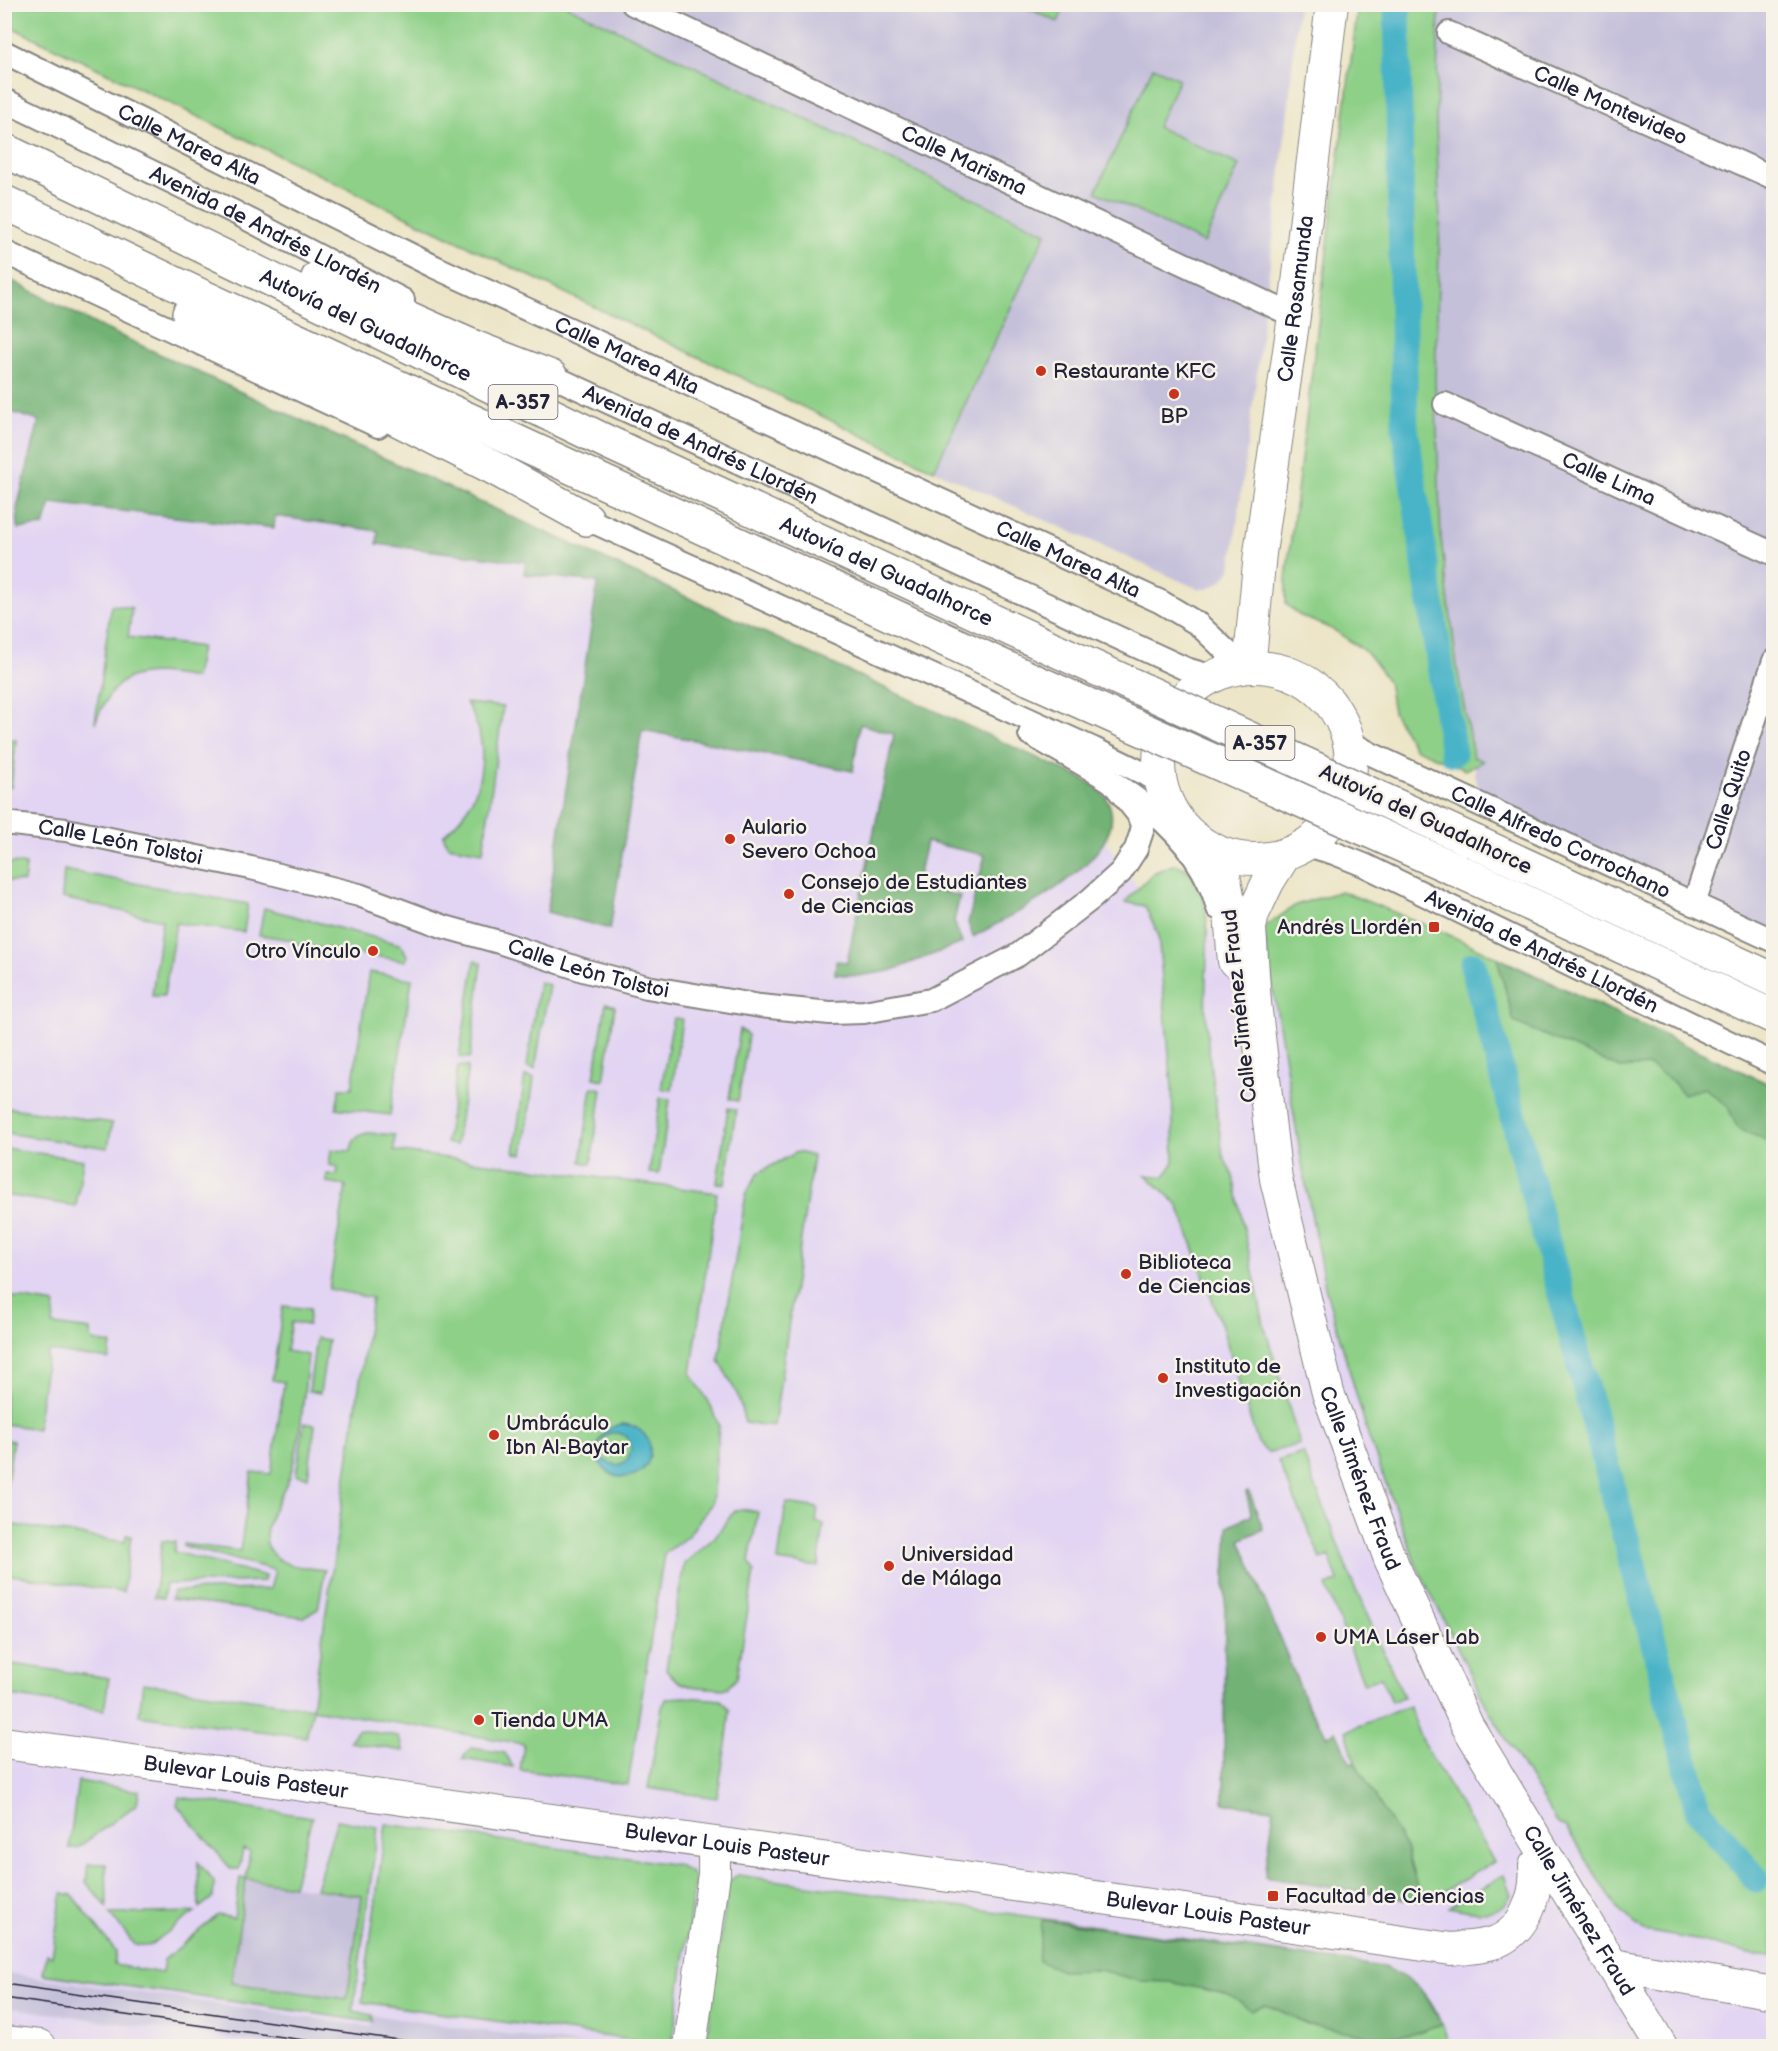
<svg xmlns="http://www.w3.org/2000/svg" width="1778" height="2051" font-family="'Balsamiq Sans',sans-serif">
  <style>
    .built { fill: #e2d4f3 }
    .industrial { fill: #c5c0da }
    .green { fill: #8ed088; stroke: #587962; stroke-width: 1.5 }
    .forest { fill: #72b274; stroke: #4a6a58; stroke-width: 1.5 }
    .water { fill: #49b3c7; stroke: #366a81; stroke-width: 1.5; fill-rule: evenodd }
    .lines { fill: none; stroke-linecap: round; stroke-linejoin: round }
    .canal { stroke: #49b3c7; stroke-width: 27 }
    .street-casing { stroke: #878481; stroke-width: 26 }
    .secondary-casing { stroke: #878481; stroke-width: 34 }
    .highway-casing { stroke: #878481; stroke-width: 36 }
    .street { stroke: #fff; stroke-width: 22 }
    .secondary { stroke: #fff; stroke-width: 32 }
    .highway { stroke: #fff; stroke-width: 33 }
    .tram { stroke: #22223b; stroke-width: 1.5 }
    .highway-bridge-casing { stroke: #878481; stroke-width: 36; stroke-linecap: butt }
    .highway-bridge { stroke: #fff; stroke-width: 33 }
    .poi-dot { fill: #c8321e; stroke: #f7f3e8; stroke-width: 2 }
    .labels { text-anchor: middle; stroke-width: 5; stroke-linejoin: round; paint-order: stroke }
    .shield { fill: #f7f3e8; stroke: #62616f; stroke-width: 1.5 }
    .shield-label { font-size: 20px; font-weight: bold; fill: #22223b }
    .street-label { font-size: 21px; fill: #22223b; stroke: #f7f3e8 }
    .poi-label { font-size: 21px; fill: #22223b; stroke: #f7f3e8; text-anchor: start }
  </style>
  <rect width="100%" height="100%" fill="#f7f3e8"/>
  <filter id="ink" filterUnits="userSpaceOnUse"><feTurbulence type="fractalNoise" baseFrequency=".0167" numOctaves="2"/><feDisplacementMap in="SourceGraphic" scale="12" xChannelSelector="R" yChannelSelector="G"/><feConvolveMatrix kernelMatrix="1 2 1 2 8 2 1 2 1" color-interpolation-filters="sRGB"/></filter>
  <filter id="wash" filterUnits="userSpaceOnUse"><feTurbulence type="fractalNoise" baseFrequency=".008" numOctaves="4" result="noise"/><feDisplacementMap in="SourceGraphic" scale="24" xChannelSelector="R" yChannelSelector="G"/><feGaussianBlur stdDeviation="1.35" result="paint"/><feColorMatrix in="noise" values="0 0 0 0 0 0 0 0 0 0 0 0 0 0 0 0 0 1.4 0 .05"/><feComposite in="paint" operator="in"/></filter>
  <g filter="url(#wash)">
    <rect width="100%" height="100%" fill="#ece5c7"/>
    <path class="built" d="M4 277 95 324 312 425 1077 776 1099 789 1107 800 1112 819 1106 841 1138 888 1153 873 1175 864 1184 867 1202 891 1207 929 1263 928 1296 905 1341 891 1443 932 1773 1086V2046H5Z"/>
    <path class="industrial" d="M4 5H1298L1289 102 1257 373 1231 569 1221 582 1207 589H1198L934 470 5 24Z
      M1439 5H1773V951L1479 813 1474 757 1457 667 1441 539 1435 379 1440 222 1436 124Z
      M246 1879 362 1896 347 1999 231 1983Z
      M5 1973 371 2027 372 2015 587 2046H281L5 2007Z"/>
    <path class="green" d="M4 5H565L1046 233 934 470 5 24Z
      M1021 5H1065L1058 22Z
      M1358 5H1439L1436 124 1440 222 1435 379 1441 539 1457 667 1473 757 1483 761 1465 770 1414 748 1393 712 1388 681 1367 653 1334 630 1299 615 1286 604V579Z
      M1153 67 1179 79 1157 127 1239 165 1204 243 1096 192Z
      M111 605 132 608 128 637 201 647 195 678C141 669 118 667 95 723Z
      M466 703 503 707 483 852 448 846 443 835C484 803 494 747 466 703Z
      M4 740H16L11 787 5 788Z
      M14 863 26 865 24 882 5 881V865Z
      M1175 864C1188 868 1198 877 1202 891 1213 932 1203 978 1206 1020 1209 1065 1217 1111 1223 1156L1233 1176 1264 1325 1300 1444 1268 1453 1258 1444 1221 1324 1178 1205 1146 1175 1164 1177 1174 1162 1172 1087 1158 934 1145 906 1125 902 1153 873Z
      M64 870 248 904 244 932 176 923 164 996H152L162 920 62 898Z
      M1341 891 1443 932 1773 1086V1956H1757L1702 1941 1644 1931 1617 1909 1566 1827 1557 1824 1487 1707 1416 1564 1369 1438 1325 1287 1302 1164 1263 928 1296 905Z
      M264 908 402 945 407 956 406 961 293 944V940L259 935Z
      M475 960 482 963 470 1058 459 1057Z
      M369 972 412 979 390 1115 336 1108 340 1088H352Z
      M539 982 549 985 535 1069 527 1067Z
      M606 1003 615 1006 604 1080 594 1078Z
      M673 1018 682 1019 672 1090 661 1089Z
      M740 1029 748 1035 738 1101 729 1099Z
      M458 1066 468 1067 456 1145 446 1143Z
      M525 1076 534 1078 523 1154 514 1153Z
      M592 1087 602 1089 591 1164 581 1162Z
      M660 1098 670 1099 659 1174 649 1173Z
      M4 1107 112 1123 108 1148 5 1133Z
      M728 1108 736 1110 725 1184 717 1183Z
      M367 1133 395 1135 394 1151 717 1193 691 1374 709 1402 719 1426 712 1503 688 1536 664 1554 628 1785 520 1770 524 1744 313 1709 306 1737 139 1715 143 1683 312 1708 372 1298 329 1289 346 1186 327 1183V1174L337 1175 338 1167 329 1165 331 1150 351 1151C352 1141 356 1136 367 1133Z
      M5 1148 83 1160 76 1206 5 1195Z
      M797 1152 813 1156 774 1426 745 1423 738 1396 719 1360 746 1194 758 1173Z
      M5 1296 55 1304 53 1325 90 1330V1335L93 1341 111 1344 109 1359 48 1351 37 1429 5 1424Z
      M283 1306 310 1309 308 1325 291 1322 286 1351 308 1355C304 1391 301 1445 289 1478 282 1495 259 1529 268 1547 277 1568 306 1567 325 1570L318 1609 304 1617 171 1599 173 1591 270 1589 275 1570 183 1546 184 1544 240 1551 252 1472 271 1474 284 1382 272 1380Z
      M316 1338 328 1340 320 1393 309 1391Z
      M304 1423 315 1425 308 1477 296 1475Z
      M5 1440 13 1441 5 1496 4 1440Z
      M1303 1453 1351 1579 1404 1697 1391 1702 1381 1677 1364 1684 1326 1586 1338 1581 1329 1556 1321 1559 1278 1461Z
      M1249 1491 1263 1529 1240 1540 1307 1705 1327 1736 1336 1731 1350 1763 1355 1762 1346 1731 1409 1706 1421 1739 1494 1862 1431 1899 1421 1901 1265 1877 1274 1809 1224 1803 1225 1579 1228 1526 1252 1515 1246 1492Z
      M786 1503 818 1508 816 1522 824 1524 818 1567 778 1561Z
      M743 1509 758 1512 749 1561 754 1572 737 1678 728 1687 723 1689C698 1686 682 1691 666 1669L684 1564 715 1537 735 1510Z
      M5 1521H8V1524L125 1542 126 1535 131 1536 123 1592 5 1574Z
      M162 1541 175 1542 174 1552 265 1576 264 1581 166 1584 163 1598 154 1597Z
      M5 1663 109 1678 104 1710 5 1695Z
      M685 1697 721 1700 730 1710 727 1738 717 1798 648 1788 662 1707 667 1698Z
      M358 1730 398 1736 404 1751 349 1742Z
      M471 1748 505 1753 513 1767 462 1759Z
      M78 1781 139 1791 137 1804 77 1848H69Z
      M179 1797 312 1817 293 1886 246 1879 231 1983 347 1999 362 1896 316 1889 337 1820 378 1827 353 2011 372 2015V2022L43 1974 47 1954 52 1956 62 1893 72 1895 116 1952 114 1965 162 1973 164 1960 218 1915 234 1918 240 1878 246 1879 250 1852 243 1849 239 1869H231L177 1805Z
      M386 1824 678 1865 690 1872 695 1880 672 2046 362 2002Z
      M198 1862 214 1882 213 1897 199 1908Z
      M88 1864H106L107 1907 86 1882Z
      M738 1875 1383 1967C1427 1986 1434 2003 1450 2046H705L729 1881Z
      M1504 1875 1511 1895C1498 1920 1472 1911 1448 1907Z
      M195 1912 149 1946 134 1944 110 1914Z"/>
    <path class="forest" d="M5 277 95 324 312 425 1077 776C1088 782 1100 788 1106 798 1140 854 1009 917 973 937L968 923 985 855 926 842 916 886 960 896 954 921 962 943 890 971 858 976 835 974 836 961 847 962 894 734 860 724 853 771 642 730 610 929 547 912 598 582 524 574 526 562 377 544 378 531 275 516 274 528 51 503 44 526 18 529 17 508 39 421 5 410Z
      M1497 958 1773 1086V1143L1738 1129 1728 1107 1705 1088 1683 1094 1672 1081 1650 1066 1620 1068 1514 1022Z
      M1249 1491 1263 1529 1240 1540 1307 1705 1327 1736 1336 1731 1350 1763 1355 1762 1406 1848 1421 1901 1265 1877 1274 1809 1224 1803 1225 1579 1228 1526 1252 1515 1246 1492Z
      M1042 1920 1383 1967C1417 1981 1426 1991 1441 2024L1410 2035 1371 2036 1307 2024 1274 2008 1264 2005 1251 2010 1229 1995 1171 1982 1140 1981 1100 1970 1062 1971 1038 1961Z"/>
    <path class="water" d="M623 1424C659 1427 659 1475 625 1477 591 1478 587 1429 623 1424ZM610 1433C621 1432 627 1435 631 1445 631 1486 574 1453 610 1433Z"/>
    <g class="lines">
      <path class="canal" d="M1397 4 1405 428 1453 753
        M1473 965 1698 1809 1756 1879"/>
    </g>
  </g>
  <g filter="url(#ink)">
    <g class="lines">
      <defs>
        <g id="street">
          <path id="s1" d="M633 4 1294 316"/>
          <path id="s2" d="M1449 33 1774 178"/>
          <path id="s3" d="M4 52 435 267 1161 602 1198 624 1241 665"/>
          <path id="s4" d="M4 100 236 213 403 300"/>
          <path d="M4 252 378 426"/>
          <path id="s5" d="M539 370 1186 669 1213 677"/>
          <path id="s6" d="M1445 404 1774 554"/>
          <path d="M576 514 1094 749 1159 781"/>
          <path d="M1030 734C1103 776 1195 820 1218 908"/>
          <path id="s7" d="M1349 742 1369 753 1774 941"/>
          <path id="s8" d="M4 823 66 830 251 868 359 895 445 927 499 942 583 970 647 987 760 1006 830 1013 864 1012 931 1000 1018 955 1091 899 1121 872 1136 849 1143 828 1138 814 1113 783"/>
          <path id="s9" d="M1307 845 1334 853 1364 865 1774 1064"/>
          <path id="s10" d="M1694 904 1774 661"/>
        </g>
        <g id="secondary">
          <path id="s11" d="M1246 665 1251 648 1260 553 1294 316 1332 4"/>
          <circle cx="1255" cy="763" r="96"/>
          <path d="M1215 850C1231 884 1230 924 1234 961"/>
          <path id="s12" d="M1285 855 1268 882 1253 914 1250 928 1255 1003 1276 1179 1328 1393 1390 1559 1467 1725 1661 2046"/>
          <path id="s13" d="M4 1743 1027 1887 1451 1949C1465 1947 1480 1947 1493 1943 1524 1933 1538 1895 1535 1866"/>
          <path d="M1613 1965 1774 1993"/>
          <path d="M4 2042 40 2046"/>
          <path d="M690 2046 714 1874V1843"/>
        </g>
        <g id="highway">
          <path id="s14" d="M4 150 605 441 1045 645"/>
          <path d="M4 202 199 295 1030 679"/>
          <path d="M318 278 476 348 551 377"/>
          <path d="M189 314 494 468 587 519"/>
          <path d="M1475 842 1774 980"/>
          <path d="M1457 870 1774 1017"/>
        </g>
      </defs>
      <use href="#street" class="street-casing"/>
      <use href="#secondary" class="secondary-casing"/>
      <use href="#highway" class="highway-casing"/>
      <use href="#street" class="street"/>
      <use href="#secondary" class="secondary"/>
      <use href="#highway" class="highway"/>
      <path class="tram" d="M4 1984 441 2046
        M4 1998 346 2046"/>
      <defs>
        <path id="highway-bridge" d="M1045 645 1475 842
          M1030 679 1457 870"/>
      </defs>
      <use href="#highway-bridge" class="highway-bridge-casing"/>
      <use href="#highway-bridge" class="highway-bridge"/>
    </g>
  </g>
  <g class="poi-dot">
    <circle cx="1041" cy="371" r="6"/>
    <circle cx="1174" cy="394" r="6"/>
    <circle cx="730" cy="839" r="6"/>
    <circle cx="789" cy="894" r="6"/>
    <rect x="1428" y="921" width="12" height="12" rx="3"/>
    <circle cx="373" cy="951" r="6"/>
    <circle cx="1126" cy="1274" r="6"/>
    <circle cx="1163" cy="1378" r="6"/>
    <circle cx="494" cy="1435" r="6"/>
    <circle cx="889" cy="1566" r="6"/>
    <circle cx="1321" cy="1637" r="6"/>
    <circle cx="479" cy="1720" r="6"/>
    <rect x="1267" y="1890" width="12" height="12" rx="3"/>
  </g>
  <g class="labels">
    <g class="shield">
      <rect x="488.5" y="385" width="69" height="34" rx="4.5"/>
      <rect x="1225.5" y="726" width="69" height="34" rx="4.5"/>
    </g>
    <g class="shield-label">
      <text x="523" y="409">A-357</text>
      <text x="1260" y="750">A-357</text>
    </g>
    <g class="street-label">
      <text dy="7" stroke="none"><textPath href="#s2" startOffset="177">Calle Montevideo</textPath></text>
      <text dy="7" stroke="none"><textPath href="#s3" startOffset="207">Calle Marea Alta</textPath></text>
      <text dy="7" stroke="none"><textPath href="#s1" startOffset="366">Calle Marisma</textPath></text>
      <text dy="7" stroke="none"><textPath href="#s4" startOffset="292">Avenida de Andrés Llordén</textPath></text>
      <text dy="7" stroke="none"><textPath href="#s11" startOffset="370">Calle Rosamunda</textPath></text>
      <text dy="7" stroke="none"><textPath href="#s14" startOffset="402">Autovía del Guadalhorce</textPath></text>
      <text dy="7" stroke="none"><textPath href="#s3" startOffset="693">Calle Marea Alta</textPath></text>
      <text dy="7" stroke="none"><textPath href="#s5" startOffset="178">Avenida de Andrés Llordén</textPath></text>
      <text dy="7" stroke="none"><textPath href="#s6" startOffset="180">Calle Lima</textPath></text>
      <text dy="7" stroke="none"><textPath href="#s3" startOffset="1179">Calle Marea Alta</textPath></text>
      <text dy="7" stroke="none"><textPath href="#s14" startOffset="978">Autovía del Guadalhorce</textPath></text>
      <text dy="7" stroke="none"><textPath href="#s10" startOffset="110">Calle Quito</textPath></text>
      <text transform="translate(1426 819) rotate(25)" y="7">Autovía del Guadalhorce</text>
      <text dy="7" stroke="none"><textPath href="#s7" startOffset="234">Calle Alfredo Corrochano</textPath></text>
      <text dy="7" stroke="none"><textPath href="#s8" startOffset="118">Calle León Tolstoi</textPath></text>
      <text dy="7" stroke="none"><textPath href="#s9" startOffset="258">Avenida de Andrés Llordén</textPath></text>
      <text dy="7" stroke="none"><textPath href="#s8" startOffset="604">Calle León Tolstoi</textPath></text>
      <text transform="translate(1239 1006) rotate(-96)" y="7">Calle Jiménez Fraud</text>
      <text dy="7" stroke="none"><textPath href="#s12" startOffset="645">Calle Jiménez Fraud</textPath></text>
      <text dy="7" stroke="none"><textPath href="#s13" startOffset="244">Bulevar Louis Pasteur</textPath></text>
      <text dy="7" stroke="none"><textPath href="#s13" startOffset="730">Bulevar Louis Pasteur</textPath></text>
      <text dy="7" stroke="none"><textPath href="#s12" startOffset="1131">Calle Jiménez Fraud</textPath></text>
      <text dy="7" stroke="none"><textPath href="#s13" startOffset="1216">Bulevar Louis Pasteur</textPath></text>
    </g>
    <g class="poi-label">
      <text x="1053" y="378">Restaurante KFC</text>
      <text x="1174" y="423" text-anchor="middle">BP</text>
      <text x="742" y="834">Aulario<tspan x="742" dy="24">Severo Ochoa</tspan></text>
      <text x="801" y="889">Consejo de Estudiantes<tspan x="801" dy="24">de Ciencias</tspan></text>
      <text x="1422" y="934" text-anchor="end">Andrés Llordén</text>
      <text x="361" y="958" text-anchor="end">Otro Vínculo</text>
      <text x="1138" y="1269">Biblioteca<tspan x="1138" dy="24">de Ciencias</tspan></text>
      <text x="1175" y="1373">Instituto de<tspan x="1175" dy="24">Investigación</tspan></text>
      <text x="506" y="1430">Umbráculo<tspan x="506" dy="24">Ibn Al-Baytar</tspan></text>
      <text x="901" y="1561">Universidad<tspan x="901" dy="24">de Málaga</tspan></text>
      <text x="1333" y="1644">UMA Láser Lab</text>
      <text x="491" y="1727">Tienda UMA</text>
      <text x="1285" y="1903">Facultad de Ciencias</text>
    </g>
  </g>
  <rect width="1778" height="2051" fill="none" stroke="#f7f3e8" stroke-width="24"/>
</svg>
